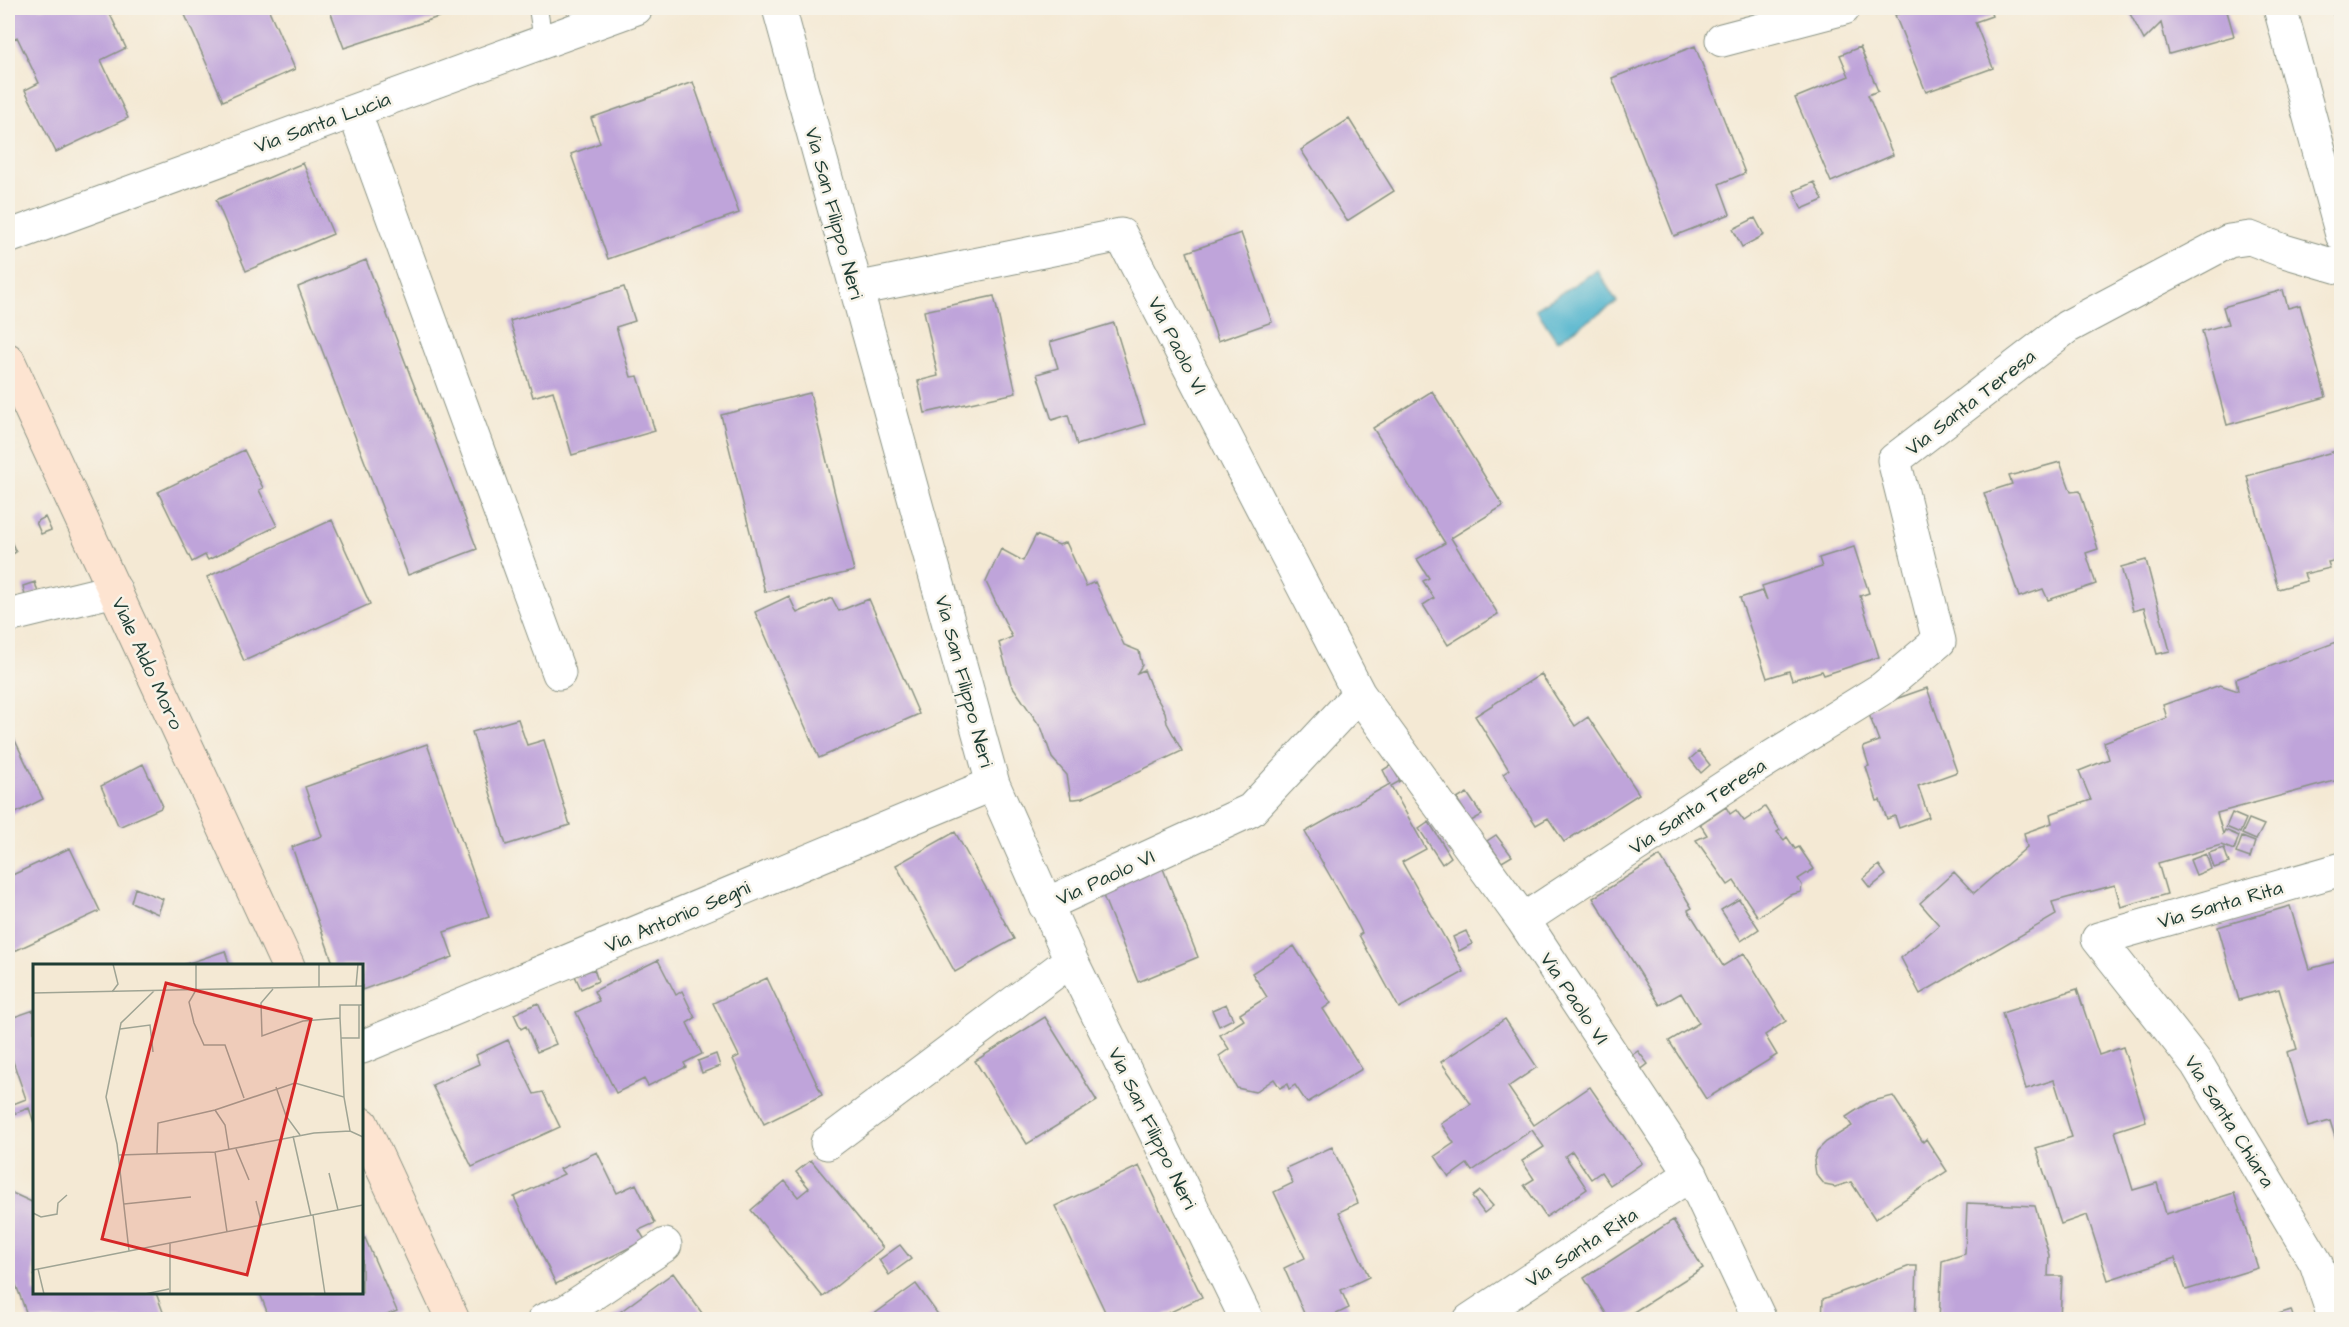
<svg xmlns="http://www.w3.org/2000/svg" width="2349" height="1327" font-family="'Architects Daughter',sans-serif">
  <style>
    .water { fill: #4eb3cd; stroke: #367880; stroke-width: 1.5 }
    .building { fill: #bfa4da }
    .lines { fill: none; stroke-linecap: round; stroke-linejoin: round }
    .lane-casing { stroke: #8a9384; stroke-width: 20 }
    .street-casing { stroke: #8a9384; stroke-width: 35 }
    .secondary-casing { stroke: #8a9384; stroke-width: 35 }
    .lane { stroke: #fff; stroke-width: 18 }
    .street { stroke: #fff; stroke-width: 33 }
    .secondary { stroke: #fde4d1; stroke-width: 33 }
    .labels { text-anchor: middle; stroke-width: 5; stroke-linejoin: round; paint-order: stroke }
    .street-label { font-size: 20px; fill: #1f3d34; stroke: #f7f3e8 }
    .inset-road { fill: none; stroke: #9fa494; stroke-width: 1.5 }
    .view { fill: #d62828; fill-opacity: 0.15; stroke: #d62828; stroke-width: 3 }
    .inset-edge { fill: none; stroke: #1f3d34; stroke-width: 3 }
  </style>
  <rect width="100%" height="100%" fill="#f7f3e8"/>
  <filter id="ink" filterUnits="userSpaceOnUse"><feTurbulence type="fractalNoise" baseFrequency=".0167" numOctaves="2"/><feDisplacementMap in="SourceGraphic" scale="12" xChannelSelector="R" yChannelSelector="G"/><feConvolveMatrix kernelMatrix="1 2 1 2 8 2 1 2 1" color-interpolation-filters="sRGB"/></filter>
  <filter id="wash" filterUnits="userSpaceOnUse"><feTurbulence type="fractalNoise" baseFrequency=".008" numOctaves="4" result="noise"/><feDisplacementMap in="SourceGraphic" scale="24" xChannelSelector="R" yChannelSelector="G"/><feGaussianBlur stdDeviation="1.35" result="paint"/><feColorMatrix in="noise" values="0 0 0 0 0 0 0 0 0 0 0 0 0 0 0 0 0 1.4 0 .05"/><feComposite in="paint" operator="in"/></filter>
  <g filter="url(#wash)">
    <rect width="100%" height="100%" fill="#f4e9d4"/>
    <path class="water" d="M1597 270 1617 302 1557 341 1536 309Z"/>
    <g id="blocks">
      <path class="building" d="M8 8H107L126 48 101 60 128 118 56 152 25 90 39 83 17 37 8 42Z
        M182 8H268L295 69 223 101Z
        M329 8H466L344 48Z
        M1916 8H1989L1992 16 1975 22 1993 68 1926 92 1895 15Z
        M2127 8H2226L2234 36 2169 54 2161 23 2144 40Z
        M2331 8H2342V37H2341Z
        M1695 46 1745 173 1719 184 1730 214 1674 236 1612 78Z
        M1860 47 1878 91 1868 95 1893 155 1831 182 1795 98 1849 76 1840 55Z
        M693 82 739 213 608 259 571 154 600 143 591 118Z
        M1349 119 1394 191 1347 221 1301 150Z
        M303 163 333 234 246 271 216 200Z
        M1814 182 1823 200 1802 209 1794 191Z
        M1755 218 1764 235 1742 247 1733 229Z
        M1241 233 1272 322 1218 341 1187 252Z
        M366 260 477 549 408 575 298 287Z
        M624 287 635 321 616 327 631 377 638 376 655 431 572 455 553 391 533 397 510 321Z
        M2283 290 2288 308 2300 305 2326 397 2227 425 2202 331 2228 324 2223 307Z
        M994 296 1016 393 925 413 918 381 938 376 924 311Z
        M1114 323 1145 424 1077 445 1068 415 1052 420 1037 374 1058 368 1050 342Z
        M1432 391 1503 506 1451 538 1498 614 1448 645 1423 605 1434 598 1423 581 1429 578 1417 559 1445 543 1373 428Z
        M810 393 854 571 765 592 721 415Z
        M244 450 263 488 259 490 277 526 208 560 205 555 192 562 158 492Z
        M2336 451 2342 470V559L2328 562 2330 568 2304 574 2307 581 2278 589 2247 476Z
        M2060 462 2071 492 2080 491 2098 549 2086 553 2096 584 2048 600 2043 589 2019 597 1984 493 2012 484 2009 476Z
        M45 517 51 530 41 534 36 522Z
        M332 520 370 604 244 661 207 577Z
        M8 535 16 552 8 557Z
        M1036 535 1059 545 1066 542 1086 586 1095 582 1124 645 1139 651 1142 665 1137 673 1144 670 1152 690 1165 712 1167 723 1182 751 1082 798 1075 799H1071L1067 775 1052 758 1042 729 1011 684 999 643 1012 637 986 582 1001 549 1023 561Z
        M1854 547 1869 593 1860 596 1879 657 1824 675 1822 671 1792 680 1789 671 1767 678 1740 598 1762 591 1767 600 1762 586 1822 567 1819 558Z
        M2146 560 2170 651 2157 654 2144 608 2133 611 2121 567Z
        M35 582 38 593 25 596 23 586Z
        M789 596 797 613 832 598 839 611 869 599 919 714 819 758 755 612Z
        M2342 640V779L2217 813 2223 834 2225 830 2239 836 2234 850 2221 845 2158 863 2167 894 2121 907 2115 885 2052 902 2056 915 1920 994 1901 958 1939 925 1920 903 1954 872 1974 893 2027 847 2024 833 2052 823 2050 814 2091 800 2079 771 2109 759 2104 742 2167 718 2163 705 2220 685 2238 691 2236 679Z
        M1541 674 1575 726 1588 717 1639 794 1564 842 1548 818 1536 825 1503 774 1509 770 1475 716Z
        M1927 688 1957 772 1918 786 1929 817 1899 828 1895 816 1887 819 1880 800 1877 801 1866 767 1869 766 1863 747 1879 741 1867 709Z
        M518 719 527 745 544 740 570 825 506 845 472 732Z
        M10 730 43 799 8 817V731Z
        M427 744 489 917 444 932 453 957 362 990V966H334L292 847 322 836 305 787Z
        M1699 751 1710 765 1701 773 1690 759Z
        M143 764 162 804 161 808 121 826 118 825 101 786Z
        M1391 765 1400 781 1391 786 1426 849 1402 862 1464 972 1399 1008 1359 935 1362 933 1358 925 1305 832 1390 784 1383 770Z
        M1467 793 1482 815 1471 821 1457 799Z
        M1726 807 1730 814 1736 810 1744 821 1765 807 1780 830 1777 832 1784 840 1787 837 1795 849 1799 847 1814 869 1798 879 1802 885 1801 892 1790 895 1758 917 1734 881 1728 885 1696 840 1707 835 1700 824Z
        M2232 813 2246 819 2240 833 2226 827Z
        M2249 819 2264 825 2256 840 2242 834Z
        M1429 822 1451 857 1442 864 1419 829Z
        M955 832 1014 939 955 972 896 865Z
        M1496 835 1512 856 1502 862 1487 841Z
        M2242 837 2255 842 2250 858 2236 853Z
        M70 848 100 911 8 954V877Z
        M2224 848 2229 863 2214 868 2209 853Z
        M2206 854 2211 869 2196 875 2190 860Z
        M1660 856 1692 908 1688 910 1723 966 1744 953 1786 1021 1765 1035 1777 1055 1706 1099 1669 1041 1699 1023 1681 993 1660 1005 1593 898Z
        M1160 861 1198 957 1138 982 1099 886Z
        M1879 865 1886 875 1870 888 1863 879Z
        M135 888 163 899 158 914 131 902Z
        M1739 899 1759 929 1741 941 1721 910Z
        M2290 906 2309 969 2342 960V1159L2330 1121 2308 1127 2287 1052 2297 1049 2279 989 2239 1000 2218 927Z
        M1466 931 1472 944 1459 951 1453 937Z
        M1294 946 1331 1003 1323 1009 1362 1069 1307 1103 1295 1085 1289 1089 1287 1084 1280 1088 1274 1079 1255 1092 1237 1088 1219 1056 1229 1049 1220 1035 1244 1020 1240 1014 1267 997 1252 973Z
        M225 951 230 966H183V965Z
        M658 960 676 995 682 991 695 1018 687 1023 702 1054 684 1063 686 1067 648 1086 644 1079 616 1093 576 1012 599 1001 594 991Z
        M594 969 598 981 581 989 575 976Z
        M767 978 822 1095 764 1124 733 1059 739 1056 713 1003Z
        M2077 989 2099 1055 2123 1047 2146 1121 2115 1131 2133 1190 2157 1183 2166 1214 2234 1193 2258 1268 2186 1290 2175 1258 2108 1280 2087 1215 2061 1224 2036 1148 2072 1137 2054 1080 2026 1089 2002 1013Z
        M538 1003 556 1044 537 1052 526 1026 521 1029 514 1014Z
        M1226 1004 1233 1019 1219 1026 1212 1010Z
        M34 1010V1123L29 1108 8 1116V1106L26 1099 8 1047V1019Z
        M1045 1017 1097 1101 1027 1144 975 1061Z
        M1505 1019 1537 1067 1508 1087 1534 1125 1590 1087 1642 1163 1610 1185 1601 1172 1591 1179 1572 1151 1565 1156 1587 1189 1546 1217 1524 1185 1534 1179 1522 1161 1544 1147 1532 1130 1472 1171 1467 1164 1449 1177 1435 1156 1454 1143 1441 1124 1471 1104 1441 1062Z
        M508 1040 534 1094 543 1092 560 1127 472 1167 432 1085 479 1064 476 1055Z
        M1638 1051 1648 1064 1639 1071 1629 1057Z
        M716 1054 720 1066 702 1073 698 1061Z
        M1893 1096 1923 1142 1926 1139 1947 1171 1875 1219 1851 1182 1835 1187 1825 1185 1816 1174 1814 1161 1817 1151 1826 1142 1852 1126 1846 1117 1869 1102Z
        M1332 1147 1358 1203 1339 1212 1369 1277 1341 1290 1349 1308 1324 1320H1307L1284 1268 1305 1258 1274 1192 1293 1183 1286 1168Z
        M597 1152 617 1193 636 1184 655 1223 639 1230 645 1240 556 1284 514 1197 564 1174 560 1169Z
        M811 1160 883 1248 823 1297 751 1210 785 1181 798 1197 809 1188 796 1172Z
        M1139 1166 1202 1297 1154 1320H1109L1055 1206Z
        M8 1191 34 1203V1293H156L166 1320H29L16 1285 8 1287Z
        M1480 1191 1493 1206 1484 1213 1472 1197Z
        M1967 1203 2035 1206 2049 1255 2048 1276H2062L2060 1320H1939L1942 1261 1965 1254Z
        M1673 1220 1703 1268 1621 1320H1610L1584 1278Z
        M365 1238 397 1311 374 1320H270L260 1293H362V1240Z
        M900 1245 911 1259 889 1275 879 1260Z
        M1910 1266H1917L1915 1320H1822L1823 1299Z
        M673 1273 707 1320H609Z
        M916 1284 942 1320H866Z
        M2291 1310 2294 1320H2263V1319Z"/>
    </g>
  </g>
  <g filter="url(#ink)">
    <use href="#blocks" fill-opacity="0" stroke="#8a9384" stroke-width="1.5"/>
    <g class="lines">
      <defs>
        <path id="lane" d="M538 8 543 41"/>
        <path id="street" d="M779 8 993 784 1071 960 1247 1320
          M2280 8 2342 235
          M1722 40 1844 8
          M354 111 559 673
          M8 237 636 8
          M856 289 1121 235 1359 694 1523 920 1691 1174 1760 1320
          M8 616 115 590
          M1045 905 1251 810 1359 694
          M1523 920 1743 775 1883 688 1939 641 1894 460 2067 327 2229 241 2250 238 2284 251 2342 268
          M362 1047 993 784
          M827 1143 1071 960
          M544 1320 567 1311 665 1245
          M1470 1320 1691 1174
          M2335 1320 2316 1263 2197 1064 2098 939 2342 869"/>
        <path id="secondary" d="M8 360 288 966
          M362 1124 453 1320"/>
      </defs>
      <use href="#lane" class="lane-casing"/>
      <use href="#street" class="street-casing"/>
      <use href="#secondary" class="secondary-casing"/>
      <use href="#lane" class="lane"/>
      <use href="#street" class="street"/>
      <use href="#secondary" class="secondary"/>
    </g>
  </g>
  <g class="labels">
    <g class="street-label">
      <text transform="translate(322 122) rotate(-20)" y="7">Via Santa Lucia</text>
      <text transform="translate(835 213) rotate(75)" y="7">Via San Filippo Neri</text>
      <text transform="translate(1178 345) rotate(63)" y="7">Via Paolo VI</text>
      <text transform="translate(1970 402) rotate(-38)" y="7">Via Santa Teresa</text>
      <text transform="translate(148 663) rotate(65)" y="7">Viale Aldo Moro</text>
      <text transform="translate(965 681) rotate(75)" y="7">Via San Filippo Neri</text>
      <text transform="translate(1697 806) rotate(-33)" y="7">Via Santa Teresa</text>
      <text transform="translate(1105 877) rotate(-25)" y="7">Via Paolo VI</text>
      <text transform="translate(2220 904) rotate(-16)" y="7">Via Santa Rita</text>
      <text transform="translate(677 916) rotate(-23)" y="7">Via Antonio Segni</text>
      <text transform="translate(1575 998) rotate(56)" y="7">Via Paolo VI</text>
      <text transform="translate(2230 1121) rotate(58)" y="7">Via Santa Chiara</text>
      <text transform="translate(1153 1128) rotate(64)" y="7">Via San Filippo Neri</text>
      <text transform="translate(1581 1247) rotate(-33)" y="7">Via Santa Rita</text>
    </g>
  </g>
  <g transform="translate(33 964)">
    <rect width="330" height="330" fill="#f4e9d4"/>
    <path class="inset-road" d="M163 0V26L156 38 161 59 171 81H192L211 134M323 22 325 0M286 23V0M240 25 228 39 229 72 270 57 307 54V41H330M79 28 85 20 80 0M0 29 330 22M307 54 311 133M87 65 117 61 120 88M308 74H326V41M243 123 253 152 267 171M182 146 192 161 196 186M260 172 278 252M203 185 216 216M182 188 194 268M124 190 125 159 182 146 262 119 311 133 317 167M86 191 182 188 281 169 317 167 330 173M296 209 305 246M223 237 229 261M91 240 158 233M0 249 8 253 24 250 25 239 34 231M280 251 292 330M137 279V330M96 287 84 180 73 133 88 59 121 27M5 305 11 330M0 306 330 241M112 330 136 325"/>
    <path class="view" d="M133 19 278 55 214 311 69 275Z"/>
    <rect width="330" height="330" class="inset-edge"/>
  </g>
  <rect width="2349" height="1327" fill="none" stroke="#f7f3e8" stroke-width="30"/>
</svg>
